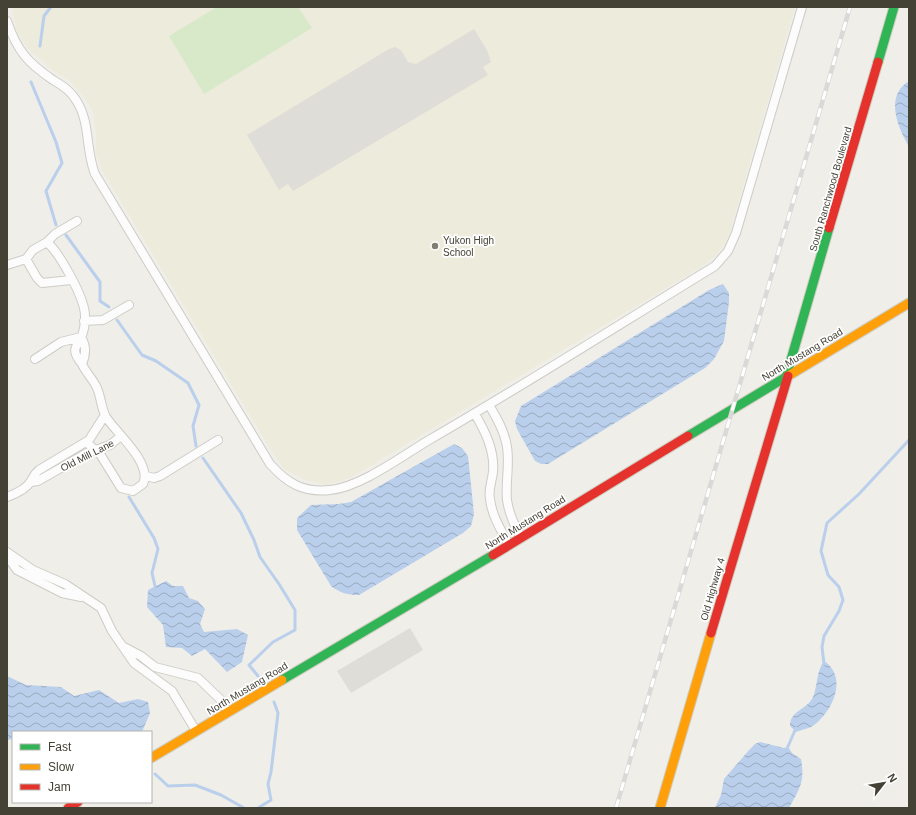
<svg xmlns="http://www.w3.org/2000/svg" width="916" height="815" font-family="Arial,sans-serif">
  <style>
    .education { fill: #edebdb }
    .pitch { fill: #d7e9c9 }
    .parking { fill: #deddd8 }
    .water { fill: url(#water-waves) }
    .lines { fill: none; stroke-linecap: round; stroke-linejoin: round }
    .stream { stroke: #bacfec; stroke-width: 3 }
    .street-casing { stroke: #cdccc6; stroke-width: 10 }
    .fast-casing { stroke: #ceccc0; stroke-width: 11 }
    .slow-casing { stroke: #ceccc0; stroke-width: 11 }
    .jam-casing { stroke: #ceccc0; stroke-width: 11 }
    .street { stroke: #fdfcfc; stroke-width: 8 }
    .fast { stroke: #30b455; stroke-width: 9 }
    .slow { stroke: #ff9f0a; stroke-width: 9 }
    .jam { stroke: #e5322d; stroke-width: 9 }
    .rail-casing { stroke: #d9d9d8; stroke-width: 4.5 }
    .rail { stroke: #fff; stroke-width: 3; stroke-dasharray: 9; stroke-linecap: butt }
    .poi-dot { fill: #807e74; stroke: #fff; stroke-width: 1.5 }
    .labels { text-anchor: middle; stroke-width: 3.5; stroke-linejoin: round; paint-order: stroke }
    .street-label { font-size: 10px; fill: #444135; stroke: #fff }
    .poi-label { font-size: 10px; fill: #444135; stroke: #fff; text-anchor: start }
  </style>
  <defs>
    <pattern id="water-waves" width="16" height="10" patternUnits="userSpaceOnUse"><rect width="16" height="10" fill="#bacfec"/><path d="M0 5q4-4 8 0t8 0" fill="none" stroke="#99aac0"/></pattern>
  </defs>
  <rect width="100%" height="100%" fill="#efeee8"/>
  <path class="education" d="M12 7H795L728 238 717 255 701 267 350 478 327 485 306 480 285 470 269 447 102 170 96 155V134L93 112 87 101 69 80 55 72 27 48 16 29Z"/>
  <path class="pitch" d="M217 7H298L312 28 204 94 169 36Z"/>
  <path class="parking" d="M474 29 487 50 491 62 483 67 488 75 293 191 288 184 279 190 247 135 389 49 395 47 401 50 408 62 416 64Z
    M410 628 423 650 351 693 337 671Z"/>
  <path class="water" d="M909 81V147C898 128 884 96 909 81Z
    M723 284 729 293V302L724 341 714 359 705 368 548 464H541L535 461 517 429 515 421 521 406 709 290Z
    M454 444 462 448 468 456 474 514 471 526 463 533 359 595C348 595 340 593 331 586L297 530V518L311 505 339 504 351 502Z
    M166 581 173 586H183L189 598 198 601 205 609 200 624 204 632 237 629 248 635 242 662 227 672 205 649 192 656 182 648 166 647 163 625 147 607 148 590Z
    M824 661C849 677 832 714 811 727 807 729 800 730 796 732L790 726C790 710 807 710 813 697 818 685 816 672 824 661Z
    M7 676 26 685 61 687 74 696 99 690 119 703 138 699 148 702 150 713 142 732H13V739L7 740Z
    M760 742 784 748 788 747 792 753 801 759C805 782 800 788 789 808H715L721 795 724 779 750 749 755 744Z"/>
  <g class="lines">
    <path class="stream" d="M40 46 44 16 51 7
      M31 82 56 142 62 163 46 191 56 225
      M66 235 100 282V301L109 307
      M117 320 142 355 156 361 188 383 199 405 193 426 196 446
      M203 458 241 513 254 540 260 557 279 584 295 610V630L273 642 249 665 258 676
      M129 497 154 538 158 549 152 573 155 586
      M824 664 822 647 824 636 839 611 843 600 839 587 828 575 821 551 827 523 859 494 909 440
      M786 751 796 728
      M155 774 168 786 195 785 221 795 244 808
      M258 808 271 800 268 784 271 772 278 713 274 702"/>
    <defs>
      <path id="street" d="M7 21C17 51 28 63 53 80 62 85 71 91 76 100 91 123 85 149 95 174L270 464C287 483 303 493 330 490 361 487 402 456 429 440 526 384 620 324 715 266L728 251 736 233 802 7
        M47 242C60 254 85 298 85 316 85 322 84 332 81 337 74 349 72 352 82 364 86 355 86 345 81 337
        M26 259 37 278 42 283 71 280
        M7 265 26 259 33 250 47 242 55 234 77 221
        M84 321 103 320 129 305
        M35 359 61 342 81 337
        M82 364C86 373 93 379 97 388 101 397 101 408 106 417 116 433 153 463 143 484L133 491 121 488 100 454 86 442
        M489 405C496 417 503 428 506 442 511 461 505 481 507 500 509 514 515 526 521 538
        M475 414C485 431 495 451 493 472 492 481 488 490 490 499 492 516 501 530 509 545
        M146 476 154 478 160 476 218 440
        M31 482 38 481 87 453 110 445 121 436
        M7 497C15 494 27 488 31 481 34 476 34 474 39 470L89 440 105 415
        M7 552 33 570 65 584 101 608 112 631 134 663 172 691 196 731
        M7 556 17 570 62 593 81 597
        M124 647 141 656 155 667 198 678 220 699 228 712"/>
      <path id="fast" d="M878 62 894 7
        M688 436 786 377 829 228
        M282 680 493 555"/>
      <path id="slow" d="M788 376 909 303
        M151 758 282 680
        M660 808 711 633"/>
      <path id="jam" d="M829 228 878 62
        M493 555 688 436
        M711 633 788 376
        M68 808 78 802"/>
    </defs>
    <use href="#street" class="street-casing"/>
    <use href="#fast" class="fast-casing"/>
    <use href="#slow" class="slow-casing"/>
    <use href="#jam" class="jam-casing"/>
    <use href="#street" class="street"/>
    <use href="#fast" class="fast"/>
    <use href="#slow" class="slow"/>
    <use href="#jam" class="jam"/>
    <defs>
      <path id="rail" d="M616 808 850 7"/>
    </defs>
    <use href="#rail" class="rail-casing"/>
    <use href="#rail" class="rail"/>
  </g>
  <circle class="poi-dot" cx="435" cy="246" r="4"/>
  <g class="labels">
    <g class="street-label">
      <text transform="translate(830 189) rotate(-74)" y="4">South Ranchwood Boulevard</text>
      <text transform="translate(802 354) rotate(-31)" y="4">North Mustang Road</text>
      <text transform="translate(87 455) rotate(-27)" y="4">Old Mill Lane</text>
      <text transform="translate(525 522) rotate(-32)" y="4">North Mustang Road</text>
      <text transform="translate(712 589) rotate(-74)" y="4">Old Highway 4</text>
      <text transform="translate(247 688) rotate(-31)" y="4">North Mustang Road</text>
    </g>
    <g class="poi-label">
      <text x="443" y="244">Yukon High<tspan x="443" dy="12">School</tspan></text>
    </g>
  </g>
  <rect width="916" height="815" fill="none" stroke="#444135" stroke-width="16"/>
  <rect x="12" y="731" width="140" height="72" fill="#ffffff" stroke="#b4b3ae"/>
  <rect x="20" y="744" width="20" height="6" fill="#30b455" stroke="#b4b3ae"/>
  <text x="48" y="751" font-size="12" fill="#444135">Fast</text>
  <rect x="20" y="764" width="20" height="6" fill="#ff9f0a" stroke="#b4b3ae"/>
  <text x="48" y="771" font-size="12" fill="#444135">Slow</text>
  <rect x="20" y="784" width="20" height="6" fill="#e5322d" stroke="#b4b3ae"/>
  <text x="48" y="791" font-size="12" fill="#444135">Jam</text>
  <g transform="translate(884 783) rotate(59)" stroke="#ffffff" stroke-width="3" paint-order="stroke">
  <path d="M0-3L7 15L0 10L-7 15Z" fill="#444135"/>
  <text y="-6" font-size="11" font-weight="bold" text-anchor="middle" fill="#444135">N</text>
  </g>
</svg>
